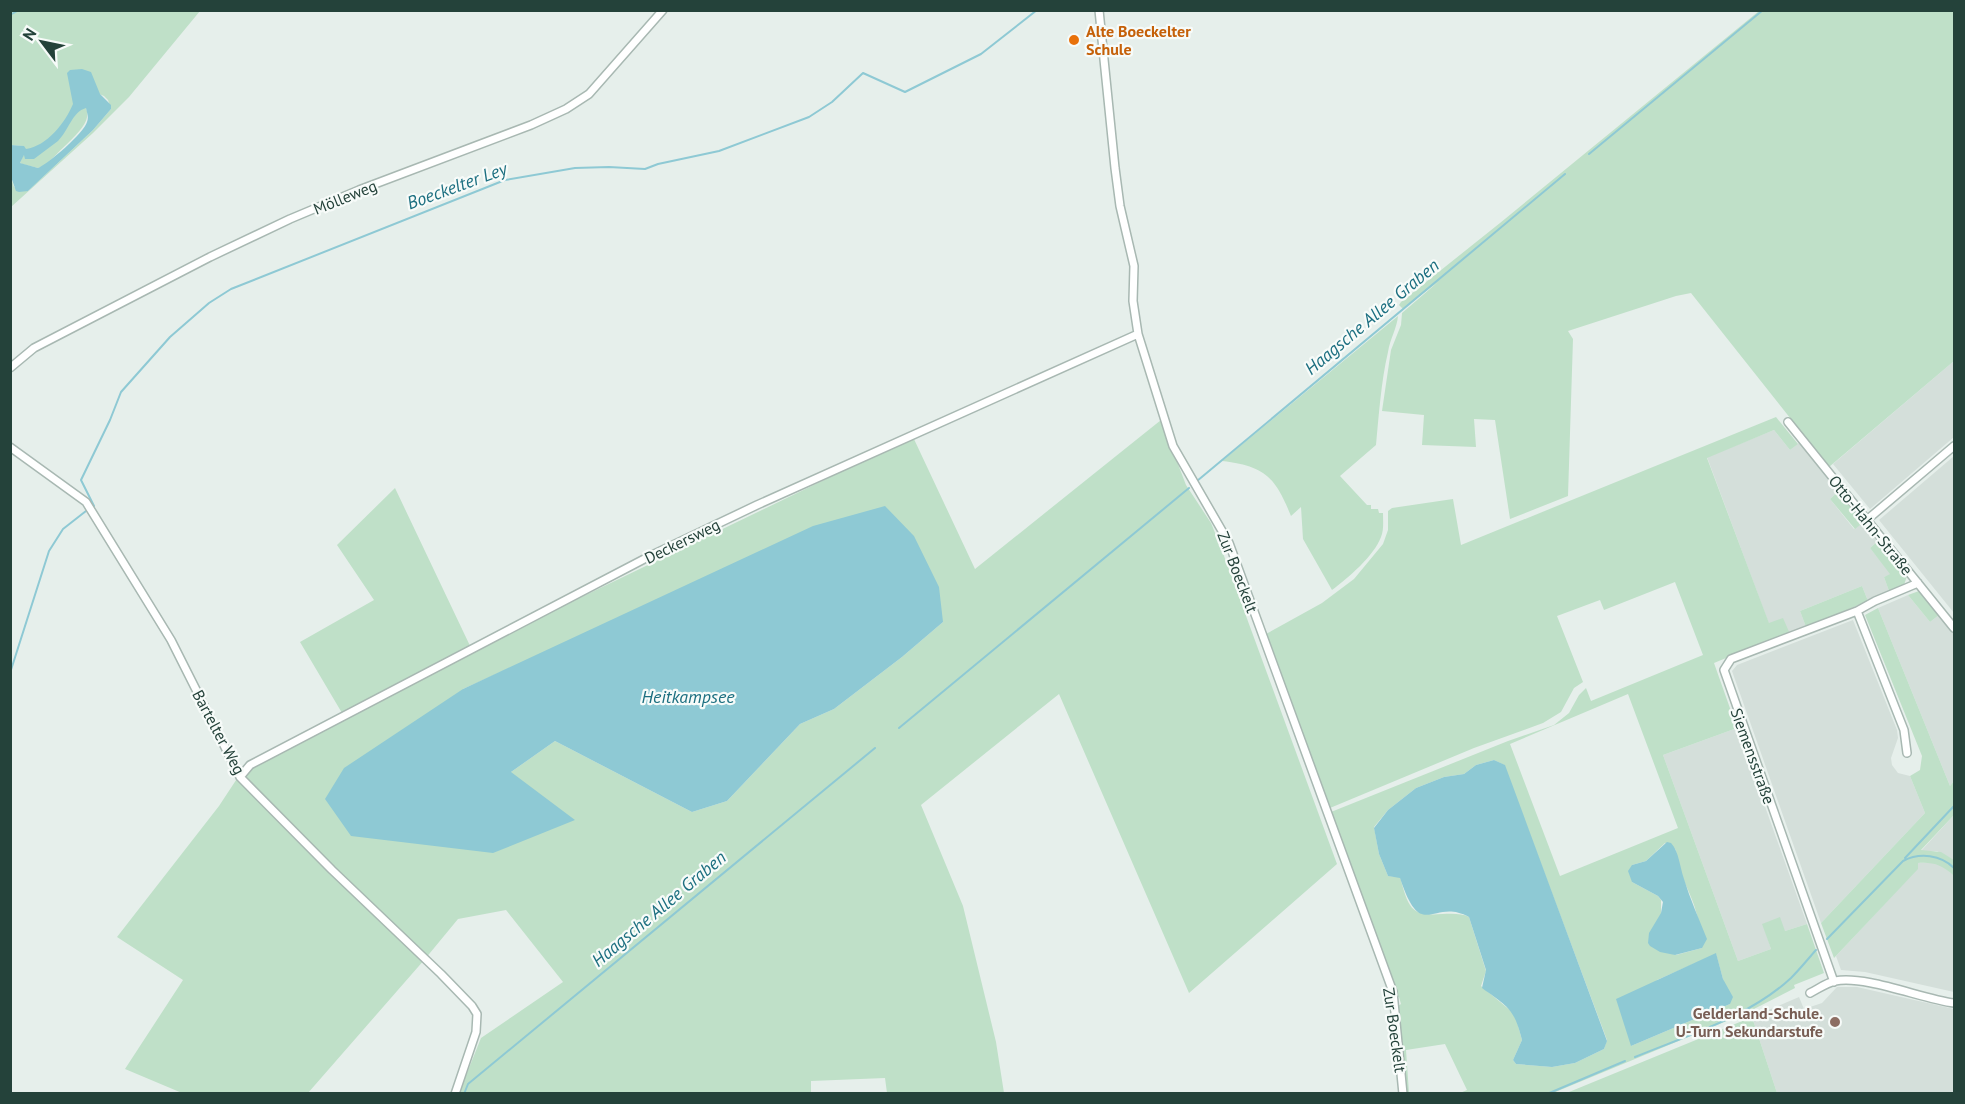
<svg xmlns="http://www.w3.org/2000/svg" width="1965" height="1104" font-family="'PT Sans',sans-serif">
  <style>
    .built { fill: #d4dfda }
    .green { fill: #bfe0c8; fill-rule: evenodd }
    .water { fill: #8ec9d4; fill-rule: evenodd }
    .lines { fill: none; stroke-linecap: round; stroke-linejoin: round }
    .stream { stroke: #8ec9d4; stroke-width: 2 }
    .minor-casing { stroke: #a8b8b2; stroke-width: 10 }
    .minor { stroke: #fff; stroke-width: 7 }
    .food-dot { fill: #e8710a; stroke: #f7fbf9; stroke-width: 2 }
    .education-dot { fill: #8d6e63; stroke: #f7fbf9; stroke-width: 2 }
    .labels { text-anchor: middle; stroke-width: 4.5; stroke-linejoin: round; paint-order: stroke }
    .food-label { font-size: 16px; font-weight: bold; fill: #c56008; stroke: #f7fbf9; text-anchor: start }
    .street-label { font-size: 16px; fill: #24423a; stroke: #f7fbf9 }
    .education-label { font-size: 16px; font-weight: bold; fill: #785e54; stroke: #f7fbf9; text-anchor: end }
    .water-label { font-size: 18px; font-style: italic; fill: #1c6f80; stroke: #f7fbf9 }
  </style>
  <rect width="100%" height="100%" fill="#e6efeb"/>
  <path class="built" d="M1954 361V437L1870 509 1833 464Z
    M1774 430 1790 450 1799 443 1839 491 1830 499 1854 529 1864 522 1878 541 1870 548 1891 574 1884 577 1889 591 1868 601 1862 586 1800 611 1806 627 1790 634 1769 624 1707 457Z
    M1954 456V613L1879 520Z
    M1908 595 1930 622 1939 615 1954 634V781L1950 786 1878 608Z
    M1853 620 1897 730 1898 738 1891 758 1892 765 1898 773 1910 776 1925 813 1821 923 1732 671 1737 665Z
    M1737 728 1807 924 1785 931 1763 924 1771 949 1738 961 1663 755Z
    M1954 815V860L1937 851H1921Z
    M1917 863H1935L1942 865 1954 876V992L1865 972 1841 970 1836 956 1917 869Z
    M1837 987H1857L1954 1009V1093H1777L1752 1017 1799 997 1804 1009 1822 1003Z"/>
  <path class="green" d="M11 11H200L129 97 93 133 11 207V177L14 187 28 191 93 130 111 109 108 100 104 96 71 82C93 114 94 118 66 145 58 152 51 161 42 167L38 168 22 164 20 163 24 154 23 146 11 145Z
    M1759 11H1954V361L1829 467 1691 293 1676 296 1568 331 1573 339 1568 496 1510 519 1495 420 1474 419 1476 447 1422 445 1424 415 1382 411 1391 350 1401 325 1402 313 1438 282 1403 309 1399 305 1401 302 1500 223Z
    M1398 316C1397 328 1390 339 1388 352 1381 382 1379 414 1376 445L1340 476 1367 505H1371V509H1378L1379 513H1383C1383 521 1384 530 1381 537 1374 556 1348 578 1332 590L1303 539 1301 507 1291 516C1275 477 1265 466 1222 461Z
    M1776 417 1798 444 1790 450 1774 430 1707 458 1769 623 1783 618 1790 634 1767 641 1714 663 1737 728 1663 755 1738 961 1771 949 1762 924 1780 917 1785 931 1807 924 1824 973 1794 985 1795 988 1746 1013 1553 1093H1460L1467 1090 1445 1044 1406 1050 1409 1093H1406L1398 1006 1401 1004 1399 997H1396L1331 812 1508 741 1554 725 1569 713 1579 695 1586 688 1591 701 1703 655 1675 582 1604 610 1600 600 1557 616 1583 682 1574 688 1561 712 1543 723 1474 748 1330 808 1266 634 1322 603 1354 579 1383 544 1388 530V511L1392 508 1453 499 1461 545ZM1628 694 1678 828 1560 876 1510 744ZM1494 760 1504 765 1607 1040 1604 1049 1575 1063 1552 1067 1516 1064 1513 1060 1522 1040 1516 1018 1511 1011 1481 986 1486 971 1469 917C1451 908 1421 923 1410 905 1405 897 1403 887 1400 877L1388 876 1379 854 1374 827 1388 810 1416 788 1444 777 1464 774 1476 765ZM1665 843 1676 850C1677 873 1692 893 1697 915 1700 925 1700 937 1702 948L1676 955 1667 952 1661 913V900L1658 896 1632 882V865L1646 861ZM1716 954 1730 1004 1631 1046 1657 980Z
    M1161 420 1186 485 1211 523 1220 545 1337 864 1189 993 1059 694 921 805 963 906 996 1042 1004 1093H887L885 1078 811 1081V1094L459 1093 481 1038 563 982 506 910 458 919 425 959 308 1093H182L125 1069 183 980 117 937 219 806 244 768 342 713 300 642 374 600 337 545 395 488 472 650 913 437 975 569ZM620 618 943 622 902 657 834 709 800 724 727 801 692 812 555 741 511 772 463 689Z
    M1839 491 1864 522 1855 529 1830 499Z
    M1878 541 1907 576 1904 585 1889 591 1884 577 1890 574 1870 548Z
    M1862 586 1868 601 1806 627 1800 611Z
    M1919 591 1939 615 1930 622 1908 595Z
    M1878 608 1950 786 1954 781V815L1921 850 1941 852 1954 860V876C1942 865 1934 862 1918 863V869L1834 958 1821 923 1925 813 1910 776 1920 770 1922 756 1865 615Z
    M1752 1017 1777 1093H1566L1569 1092Z"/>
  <path class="water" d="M82 69 91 72 100 94 111 105V109L93 130 28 191 19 192 16 191 11 177V145L24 146 26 149C47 146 65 123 73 104L67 73 70 70ZM86 108C87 113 89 117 87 122 84 133 48 164 38 168L20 163 24 155 25 159H34C42 153 50 147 58 141 69 130 72 112 86 108Z
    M885 506 914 536 939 587 943 622 902 657 834 709 800 724 727 801 692 812 555 741 511 772 575 820 493 853 351 836 325 799 344 768 463 689 813 526Z
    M1494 760 1505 765 1607 1041 1604 1049 1575 1063 1552 1067 1516 1064 1513 1060 1522 1040C1514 1008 1508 1007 1482 988L1486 970 1469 917C1432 897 1422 944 1400 878L1388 876 1379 854 1374 828 1388 810 1416 788 1444 777 1464 774 1476 765Z
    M1667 842 1671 843C1679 851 1680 868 1684 879 1690 899 1699 919 1707 939L1702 948 1675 955 1660 952 1650 946 1648 943 1649 933 1661 913 1663 902 1658 896 1632 882 1628 871 1632 865 1646 861Z
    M1716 953 1723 979 1733 997 1730 1004 1631 1046 1616 999Z"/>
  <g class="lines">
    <path class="stream" d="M10 15 19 10
      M1589 154 1763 10
      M1197 481 1565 174
      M94 506 81 480 110 420 121 392 170 337 209 303 231 289 505 180 575 168 609 167 645 169 658 164 719 151 809 117 832 102 863 73 905 92 981 54 1037 10
      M10 673 49 551 63 529 86 511
      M899 728 1189 488
      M1905 858 1954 806
      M1827 939 1903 861C1920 852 1941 855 1954 868
      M1635 1057C1688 1035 1749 1017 1791 978 1800 969 1808 959 1816 950
      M464 1094 468 1084 875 748
      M1547 1094 1625 1061"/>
    <defs>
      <path id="minor" d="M1099 10 1115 168 1120 206 1134 266 1133 301 1138 334 1173 446 1229 543 1393 992 1403 1094
        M10 368 34 348 210 257 290 219 359 190 531 125 566 109 589 94 663 10
        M1788 422 1954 628
        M10 447 86 502 171 640 240 777 332 870 441 974 472 1006 477 1014 476 1032 455 1094
        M1868 519 1954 446
        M1857 611 1904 730 1907 753
        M240 777 250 765 650 556 757 505 1138 334
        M1834 982 1724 670 1731 659 1857 611 1875 601 1918 583
        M1810 993C1818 989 1826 983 1835 981 1866 975 1922 999 1954 1003"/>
    </defs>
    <use href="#minor" class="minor-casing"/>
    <use href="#minor" class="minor"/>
  </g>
  <circle class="food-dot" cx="1074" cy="40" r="6"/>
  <circle class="education-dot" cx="1835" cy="1022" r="6"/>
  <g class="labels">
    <g class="food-label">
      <text x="1086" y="37">Alte Boeckelter<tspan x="1086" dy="18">Schule</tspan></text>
    </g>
    <g class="street-label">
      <text transform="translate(345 197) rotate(-22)" y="6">Mölleweg</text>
      <text transform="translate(1871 525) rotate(51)" y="6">Otto-Hahn-Straße</text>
      <text transform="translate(682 541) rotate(-26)" y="6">Deckersweg</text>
      <text transform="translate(1238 572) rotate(69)" y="6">Zur Boeckelt</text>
      <text transform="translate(219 732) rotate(62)" y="6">Bartelter Weg</text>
      <text transform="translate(1753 756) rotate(70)" y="6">Siemensstraße</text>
      <text transform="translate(1395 1030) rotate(82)" y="6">Zur Boeckelt</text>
    </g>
    <g class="education-label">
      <text x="1823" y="1019">Gelderland-Schule.<tspan x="1823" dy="18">U-Turn Sekundarstufe</tspan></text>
    </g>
    <g class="water-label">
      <text transform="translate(457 186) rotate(-20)" y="6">Boeckelter Ley</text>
      <text transform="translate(1372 317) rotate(-40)" y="6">Haagsche Allee Graben</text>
      <text x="688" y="703">Heitkampsee</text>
      <text transform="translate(659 909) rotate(-40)" y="6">Haagsche Allee Graben</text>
    </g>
  </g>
  <rect width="1965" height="1104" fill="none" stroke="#24423a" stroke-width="24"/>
  <g transform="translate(42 42) rotate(302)" stroke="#f7fbf9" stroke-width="4.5" paint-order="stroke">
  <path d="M0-4.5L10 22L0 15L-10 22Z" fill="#24423a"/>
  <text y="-9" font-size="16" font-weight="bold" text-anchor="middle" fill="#24423a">N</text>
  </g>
</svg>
